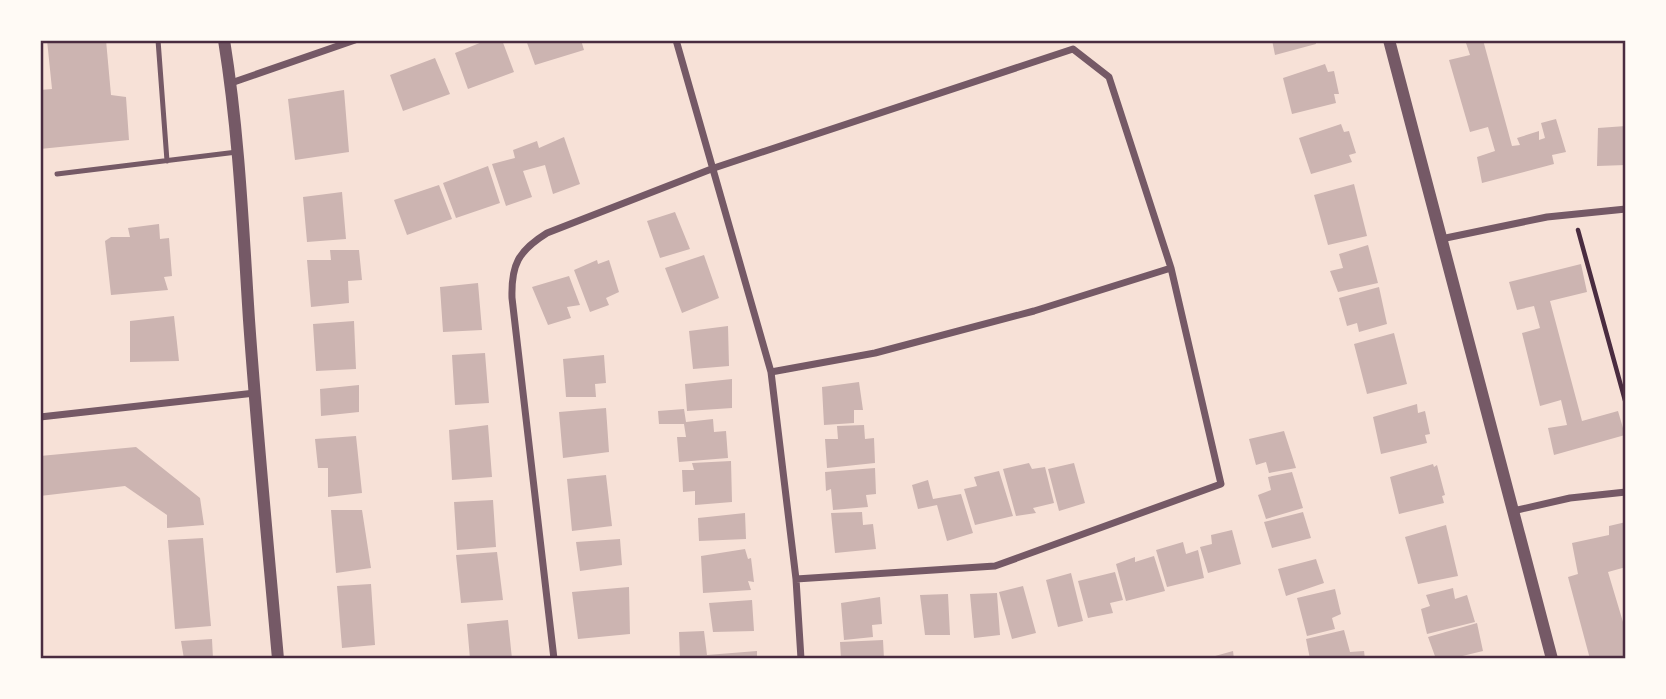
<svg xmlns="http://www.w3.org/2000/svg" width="1666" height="699" font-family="'Source Serif 4',serif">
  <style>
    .building { fill: #ccb4b1 }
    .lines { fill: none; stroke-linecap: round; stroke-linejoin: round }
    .path { stroke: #4a2c40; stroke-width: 4.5 }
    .service { stroke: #755966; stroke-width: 5 }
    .minor { stroke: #755966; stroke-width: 7 }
    .tertiary { stroke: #755966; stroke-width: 12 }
    .neatline { fill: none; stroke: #4a2c40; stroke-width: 2.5 }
  </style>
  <rect width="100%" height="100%" fill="#f7e1d7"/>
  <path class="building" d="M47 40H106L111 95 126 97 129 140 40 149V90L52 89Z
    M487 40H502L514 72 468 89 455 53Z
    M526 40H581L584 50 535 65Z
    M1272 40H1315L1316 44 1275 55Z
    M1465 40H1483L1512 146 1520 145 1517 138 1539 131V140L1545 138 1541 123 1556 119 1566 152 1552 155 1554 164 1482 183 1477 157 1495 151 1488 127 1470 132 1449 60 1470 55Z
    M435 58 450 94 403 111 390 75Z
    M1325 64 1328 72 1334 71 1339 94H1334L1336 103 1292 114 1283 78Z
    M344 90 349 152 295 160 288 99Z
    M1341 124 1344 132 1349 131 1356 153 1349 155 1352 162 1311 174 1299 138Z
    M1626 126V165L1597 166 1598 128Z
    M564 137 580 184 553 194 545 165 523 171 532 197 506 206 492 164 515 158 513 150 537 141 539 148Z
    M488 166 500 203 456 218 443 183Z
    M1354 184 1367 236 1328 245 1314 195Z
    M439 185 452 219 407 235 394 200Z
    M342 192 346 239 307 242 303 197Z
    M675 212 690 249 660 258 647 221Z
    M159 224 160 239 169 238 172 276 164 277 168 290 111 295 105 241 111 237H130L128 228Z
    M1368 245 1378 283 1338 292 1330 271 1343 268 1339 254Z
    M330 250H359L362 280 348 281 349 303 311 307 307 260H331Z
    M704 255 719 298 682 313 665 268Z
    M597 260 598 264 609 260 619 292 606 298 609 305 590 312 574 270Z
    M1581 264 1587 292 1550 301 1582 421 1618 411 1625 435 1554 455 1548 428 1567 425 1561 400 1540 406 1522 333 1540 328 1534 306 1517 310 1509 282Z
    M569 276 580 305 567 307 571 318 548 325 532 287Z
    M478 283 482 330 443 332 440 287Z
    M1379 287 1387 324 1359 332 1357 323 1347 326 1339 298Z
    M174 316 179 361 130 362V321Z
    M354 321 356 369 316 371 313 324Z
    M728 326 729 366 693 369 689 331Z
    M1394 333 1407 384 1367 394 1354 344Z
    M485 353 489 403 455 405 452 355Z
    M604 355 606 383 595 384 596 397H566L563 359Z
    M732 379V408L687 411 685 384Z
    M859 382 863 410H854V423L824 425 822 387Z
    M359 385V412L321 416 320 389Z
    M1417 404 1418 413 1425 411 1430 434 1425 435 1427 443 1381 454 1373 417Z
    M606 408 609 452 563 458 559 412Z
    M684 409 686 422 713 419 714 432 726 431 728 458 679 462 677 437H686L684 424H659L658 411Z
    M488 425 492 477 452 480 449 430Z
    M864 425 865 439 874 438 875 463 827 468 825 439H838L837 426Z
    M1284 431 1296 468 1269 473 1266 462 1256 465 1249 439Z
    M356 436 362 493 328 497V468H318L315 439Z
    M136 447 200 498 204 525 167 528V515L125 486 40 496V456Z
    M731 461 732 502 695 505V491L683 492 682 470H694L692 463Z
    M1029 463 1032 469 1045 467 1054 503 1033 508 1036 513 1016 516 1003 469Z
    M1074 463 1085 503 1059 511 1048 469Z
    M1433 464 1434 467 1437 465 1445 495 1442 496 1444 503 1399 514 1390 477Z
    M875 468 876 494 866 495 868 507 833 510 831 489 826 491 825 472Z
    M999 471 1013 516 975 525 964 489 977 486 974 477Z
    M1292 472 1303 508 1266 519 1258 495 1271 490 1268 477Z
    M606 475 612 526 572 531 567 479Z
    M928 480 933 499 961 494 973 533 947 541 937 505 918 509 912 485Z
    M493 500 496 547 457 550 454 502Z
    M331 510H362L371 568 336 573Z
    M862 512 863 525 873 524 876 549 835 553 831 513Z
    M1303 512 1311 538 1272 548 1264 522Z
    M745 513 746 539 699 541 698 518Z
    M1626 522V567L1608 572 1626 632V659H1590L1568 577 1578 574 1572 543 1609 535V526Z
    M1446 525 1458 576 1418 584 1405 537Z
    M1232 530 1241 564 1208 573 1200 547 1212 544 1211 535Z
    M203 538 211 626 175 629 168 540Z
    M620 539 622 565 580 571 576 542Z
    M1183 542 1186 554 1198 550 1204 578 1167 587 1156 550Z
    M745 549 748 559 751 558 754 582 748 581 751 590 703 593 701 556Z
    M497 552 503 600 461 603 456 555Z
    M1154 556 1165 591 1126 601 1116 564 1135 557V562Z
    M1316 559 1324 583 1286 596 1278 569Z
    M1115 572 1123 600 1110 603 1113 613 1088 618 1078 581Z
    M1071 573 1083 621 1058 627 1046 580Z
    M371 584 375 645 342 648 337 586Z
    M1023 586 1036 633 1012 639 999 592Z
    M629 587 630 634 578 639 572 592Z
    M1453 588 1455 599 1467 595 1475 622 1427 634 1421 609 1430 606 1426 595Z
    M1335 589 1341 614 1332 618 1335 629 1307 636 1297 598Z
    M997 593 1000 635 974 638 970 594Z
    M948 594 950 635H925L920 595Z
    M880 597 882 624 872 625 873 637 844 640 841 603Z
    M752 600 754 631 713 632 709 603Z
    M508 620 512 659H470L467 624Z
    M1477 623 1483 651 1450 659H1436L1428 637Z
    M1344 630 1350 652 1364 651 1365 659H1310L1306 639Z
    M704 631 707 655 757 651V659H680L679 632Z
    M212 639 213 659H184L181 641Z
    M883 640 884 659H841L840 642Z
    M1233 651 1234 659H1208V658Z"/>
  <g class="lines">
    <path class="path" d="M1578 230 1626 404"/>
    <path class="service" d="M158 40 167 161
      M57 174 237 152"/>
    <path class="minor" d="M676 40 771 372 796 579 801 659
      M231 83 355 40
      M1441 239 1547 217 1626 209
      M771 372 875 353 1034 311 1171 268
      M40 417 255 393
      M1513 511 1570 498 1626 492
      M554 659 512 298C511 265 518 251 547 233L714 168 1073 49 1109 77 1171 268 1221 484 995 566 796 579"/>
    <path class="tertiary" d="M224 40C239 133 243 227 249 320 257 433 268 546 278 659
      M1389 40 1552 659"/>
  </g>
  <rect width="1666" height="699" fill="none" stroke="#fffaf5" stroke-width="84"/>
  <rect x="42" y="42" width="1582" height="615" class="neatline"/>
</svg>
